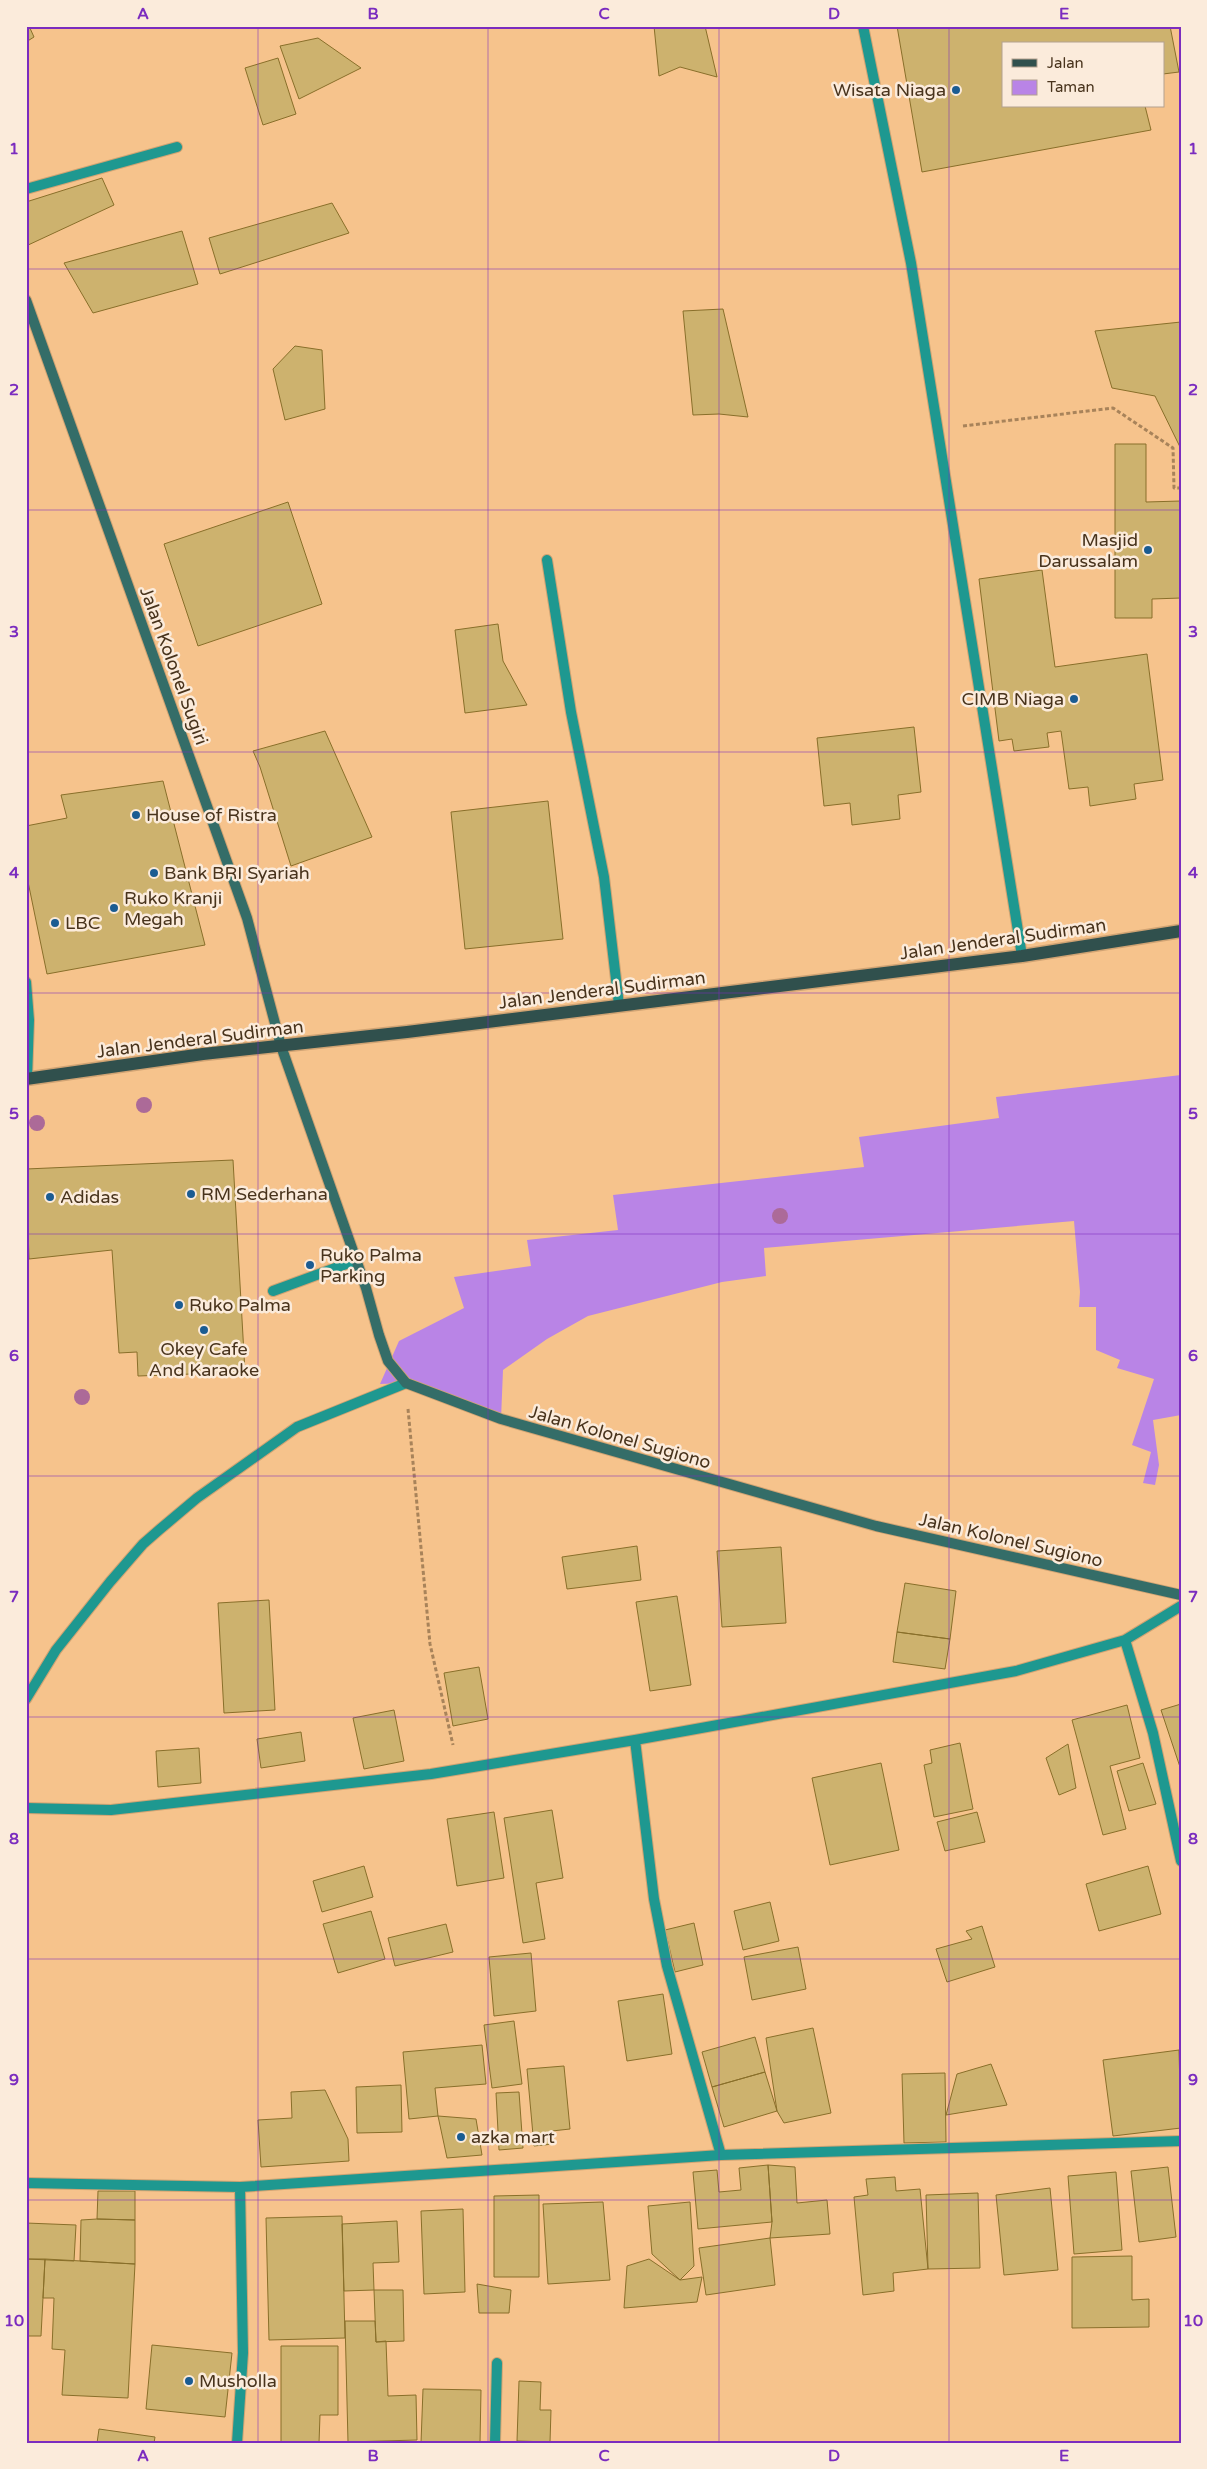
<svg xmlns="http://www.w3.org/2000/svg" width="1207" height="2469" font-family="'Varela Round',sans-serif">
  <style>
    .green { fill: #b984e6 }
    .building { fill: #cdb26e; stroke: #896f2a }
    .lines { fill: none; stroke-linecap: round; stroke-linejoin: round }
    .lane-casing { stroke: #d0a373; stroke-width: 12 }
    .street-casing { stroke: #d0a373; stroke-width: 12 }
    .secondary-casing { stroke: #d0a373; stroke-width: 12 }
    .primary-casing { stroke: #d0a373; stroke-width: 15 }
    .path { stroke: #a8835a; stroke-width: 3; stroke-dasharray: 4 2.5; stroke-linecap: butt }
    .lane { stroke: #1e9890; stroke-width: 10 }
    .street { stroke: #1e9890; stroke-width: 10 }
    .secondary { stroke: #346d68; stroke-width: 10 }
    .primary { stroke: #30504d; stroke-width: 12 }
    .tree { fill: #ac6a98 }
    .grid { fill: none; stroke: #7b2cbf; stroke-width: 1; stroke-opacity: 0.55 }
    .poi-dot { fill: #1b5c92; stroke: #fbebdb; stroke-width: 2 }
    .labels { text-anchor: middle; stroke-width: 5; stroke-linejoin: round; paint-order: stroke }
    .poi-label { font-size: 18px; fill: #48331c; stroke: #fbebdb; text-anchor: start }
    .street-label { font-size: 18px; fill: #48331c; stroke: #fbebdb }
    .neatline { fill: none; stroke: #7b2cbf; stroke-width: 2 }
    .grid-label { font-size: 16px; text-anchor: middle; font-weight: bold; fill: #7b2cbf }
  </style>
  <rect width="100%" height="100%" fill="#f6c38c"/>
  <path class="green" d="M1181 1075V1415L1153 1420 1159 1465 1155 1485 1143 1483 1151 1452 1132 1445 1154 1379 1117 1368 1120 1360 1096 1350V1307H1079L1080 1292 1074 1221 764 1248 766 1276 722 1282 588 1316 547 1339 503 1370 501 1419 406 1383 380 1384 399 1341 464 1308 454 1277 531 1266 527 1240 618 1230 613 1195 864 1167 859 1137 999 1118 996 1097Z"/>
  <path class="building" d="M26 26H29L34 37 26 42Z
    M654 26H705L717 77 680 67 659 76Z
    M897 26H1170L1179 72 1163 74V44H1003V106H1145L1151 130 922 172Z
    M318 38 361 68 299 99 280 46Z
    M278 58 296 114 263 125 245 68Z
    M102 178 114 205 26 246V202Z
    M332 203 349 233 220 274 209 238Z
    M182 231 198 284 93 313 64 263Z
    M723 309 748 417 719 414 693 415 683 311Z
    M1181 322V449L1155 396 1112 388 1095 331Z
    M295 346 322 350 325 409 285 420 273 369Z
    M1115 444H1146V502L1181 501V598L1152 599V618H1115Z
    M288 502 322 604 198 646 164 544Z
    M1042 570 1055 667 1147 654 1163 780 1134 784 1136 799 1090 806 1088 787 1069 789 1061 731 1047 733 1049 747 1014 751 1012 739 999 741 979 579Z
    M498 624 503 661 527 705 465 713 455 630Z
    M914 727 921 792 898 795 900 819 852 825 850 803 824 806 817 738Z
    M325 731 372 837 291 866 260 767 253 751Z
    M163 781 205 945 47 974 26 872V826L67 818 61 795Z
    M548 801 563 939 465 949 451 812Z
    M233 1160 245 1372 138 1376 137 1352 119 1353 112 1250 29 1259 26 1169Z
    M637 1546 641 1580 567 1589 562 1557Z
    M781 1547 786 1623 722 1627 717 1551Z
    M905 1583 956 1591 950 1639 897 1632Z
    M677 1596 691 1685 650 1691 636 1602Z
    M269 1600 275 1710 224 1713 218 1603Z
    M897 1632 950 1639 945 1669 893 1662Z
    M479 1667 488 1719 453 1726 444 1673Z
    M1181 1704V1770L1161 1710Z
    M1127 1705 1140 1758 1110 1766 1126 1829 1103 1835 1072 1720Z
    M394 1710 404 1761 364 1769 353 1718Z
    M301 1732 305 1761 261 1768 257 1739Z
    M960 1743 973 1809 934 1817 924 1765 932 1763 930 1750Z
    M1068 1744 1076 1788 1059 1795 1046 1758Z
    M199 1748 201 1783 158 1787 156 1751Z
    M881 1763 899 1850 830 1865 812 1778Z
    M1143 1763 1156 1804 1129 1811 1117 1771Z
    M552 1810 563 1878 536 1883 545 1939 523 1943 504 1818Z
    M494 1812 504 1878 457 1886 447 1819Z
    M977 1812 985 1842 945 1851 937 1822Z
    M364 1866 373 1897 322 1912 313 1881Z
    M1148 1866 1161 1914 1099 1931 1086 1884Z
    M770 1902 779 1941 743 1950 734 1911Z
    M371 1911 385 1959 338 1973 323 1924Z
    M694 1923 703 1965 675 1972 665 1930Z
    M446 1924 453 1952 395 1966 388 1938Z
    M982 1926 995 1967 947 1982 936 1949 972 1939 966 1931Z
    M798 1947 806 1989 752 2000 744 1957Z
    M531 1953 536 2011 494 2016 489 1957Z
    M663 1994 672 2054 627 2061 618 2001Z
    M514 2021 522 2084 492 2088 484 2025Z
    M813 2028 831 2113 784 2123 777 2111 766 2038Z
    M755 2037 765 2072 712 2087 702 2052Z
    M482 2045 486 2084 435 2088 438 2116 409 2119 403 2052Z
    M1179 2050 1181 2128 1113 2136 1103 2060Z
    M991 2064 1007 2105 946 2115 957 2074Z
    M564 2066 570 2129 552 2131 553 2144 534 2146 527 2069Z
    M765 2072 777 2111 724 2127 712 2087Z
    M945 2073 946 2142 904 2143 902 2074Z
    M401 2085 402 2132 357 2133 356 2087Z
    M325 2090 348 2139 349 2161 261 2167 258 2120 292 2118 291 2092Z
    M519 2092 523 2148 499 2150 496 2093Z
    M438 2116 476 2119 482 2155 447 2158Z
    M768 2165 795 2167 797 2203 827 2200 830 2234 770 2238 772 2222Z
    M768 2165 772 2222 698 2229 693 2172 717 2170 719 2192 741 2190 739 2168Z
    M1168 2167 1176 2237 1139 2242 1131 2171Z
    M1116 2172 1122 2250 1074 2254 1068 2176Z
    M895 2177 896 2191 920 2189 928 2269 893 2273 894 2291 863 2295 854 2197 868 2195 866 2179Z
    M1050 2188 1058 2270 1004 2275 996 2195Z
    M98 2191H135V2220L97 2219Z
    M978 2193 980 2268 928 2269 926 2195Z
    M539 2195V2277H494V2196Z
    M603 2202 610 2280 548 2284 543 2204Z
    M690 2202 694 2266 680 2280 652 2254 648 2206Z
    M463 2209 465 2292 424 2294 421 2211Z
    M342 2216 345 2338 269 2340 266 2218Z
    M97 2219 135 2220V2264L80 2261 81 2220Z
    M397 2221 399 2262 373 2263 374 2290 344 2291 342 2224Z
    M26 2223 76 2225 74 2261 26 2259Z
    M770 2238 775 2285 706 2295 699 2248Z
    M1132 2256V2300L1149 2299V2327L1072 2328V2257Z
    M26 2259H45L41 2336H26Z
    M45 2259 135 2264 128 2398 62 2395 65 2350 52 2349 54 2298H43Z
    M649 2259 680 2280 702 2277 697 2302 624 2308 627 2266Z
    M477 2284 511 2290 509 2313H479Z
    M374 2290H403L404 2341 376 2342Z
    M345 2321H375L376 2342 386 2341 388 2396 416 2395 417 2440 348 2442Z
    M152 2345 232 2353 225 2417 146 2409Z
    M281 2346H338V2415H320L319 2443H281Z
    M519 2381 541 2382 540 2410H551L550 2442 517 2441Z
    M423 2389 481 2390 480 2443H421Z
    M99 2429 155 2437 154 2443H97Z"/>
  <g class="lines">
    <defs>
      <path id="lane" d="M547 560 571 712 604 877 619 1005
        M26 982 29 1020 27 1079
        M273 1291 357 1260"/>
      <path id="street" d="M863 26 911 263 1022 956
        M26 189 177 147
        M1125 1640 1153 1733 1181 1861
        M26 1699 56 1650 110 1582 143 1544 159 1530 197 1498 297 1427 406 1383
        M635 1740 654 1899 667 1966 721 2155
        M26 1808 111 1810 431 1774 635 1740 1016 1671 1125 1640 1181 1606
        M26 2183 240 2187 721 2155 1181 2141
        M237 2443 243 2353 240 2187
        M495 2443 497 2363"/>
      <path id="secondary" d="M26 300 247 918 281 1046 366 1288 379 1335 388 1361 406 1383 501 1419 876 1526 1181 1595"/>
      <path id="primary" d="M26 1079 203 1054 407 1032 1022 956 1181 931"/>
    </defs>
    <use href="#lane" class="lane-casing"/>
    <use href="#street" class="street-casing"/>
    <use href="#secondary" class="secondary-casing"/>
    <use href="#primary" class="primary-casing"/>
    <path class="path" d="M963 426 1113 408 1173 448 1174 488H1181
      M408 1409 430 1644 453 1745"/>
    <use href="#lane" class="lane"/>
    <use href="#street" class="street"/>
    <use href="#secondary" class="secondary"/>
    <use href="#primary" class="primary"/>
  </g>
  <g class="tree">
    <circle cx="144" cy="1105" r="8"/>
    <circle cx="37" cy="1123" r="8"/>
    <circle cx="780" cy="1216" r="8"/>
    <circle cx="82" cy="1397" r="8"/>
  </g>
  <path class="grid" d="M258 26V2443M488 26V2443M719 26V2443M949 26V2443M26 269H1181M26 510H1181M26 752H1181M26 993H1181M26 1234H1181M26 1476H1181M26 1717H1181M26 1959H1181M26 2200H1181"/>
  <g class="poi-dot">
    <circle cx="956" cy="90" r="5"/>
    <circle cx="1148" cy="550" r="5"/>
    <circle cx="1074" cy="699" r="5"/>
    <circle cx="136" cy="815" r="5"/>
    <circle cx="154" cy="873" r="5"/>
    <circle cx="114" cy="908" r="5"/>
    <circle cx="55" cy="923" r="5"/>
    <circle cx="191" cy="1194" r="5"/>
    <circle cx="50" cy="1197" r="5"/>
    <circle cx="310" cy="1265" r="5"/>
    <circle cx="179" cy="1305" r="5"/>
    <circle cx="204" cy="1330" r="5"/>
    <circle cx="461" cy="2137" r="5"/>
    <circle cx="189" cy="2381" r="5"/>
  </g>
  <g class="labels">
    <g class="poi-label">
      <text x="946" y="96" text-anchor="end">Wisata Niaga</text>
      <text x="1138" y="546" text-anchor="end">Masjid<tspan x="1138" dy="21">Darussalam</tspan></text>
      <text x="1064" y="705" text-anchor="end">CIMB Niaga</text>
      <text x="146" y="821">House of Ristra</text>
      <text x="164" y="879">Bank BRI Syariah</text>
      <text x="124" y="904">Ruko Kranji<tspan x="124" dy="21">Megah</tspan></text>
      <text x="65" y="929">LBC</text>
      <text x="201" y="1200">RM Sederhana</text>
      <text x="60" y="1203">Adidas</text>
      <text x="320" y="1261">Ruko Palma<tspan x="320" dy="21">Parking</tspan></text>
      <text x="189" y="1311">Ruko Palma</text>
      <text x="204" y="1355" text-anchor="middle">Okey Cafe<tspan x="204" dy="21">And Karaoke</tspan></text>
      <text x="471" y="2143">azka mart</text>
      <text x="199" y="2387">Musholla</text>
    </g>
    <g class="street-label">
      <text transform="translate(174 666) rotate(70)" y="6">Jalan Kolonel Sugiri</text>
      <text transform="translate(1003 939) rotate(-8)" y="6">Jalan Jenderal Sudirman</text>
      <text transform="translate(602 990) rotate(-7)" y="6">Jalan Jenderal Sudirman</text>
      <text transform="translate(200 1039) rotate(-7)" y="6">Jalan Jenderal Sudirman</text>
      <text transform="translate(620 1437) rotate(16)" y="6">Jalan Kolonel Sugiono</text>
      <text transform="translate(1011 1540) rotate(13)" y="6">Jalan Kolonel Sugiono</text>
    </g>
  </g>
  <rect width="1207" height="2469" fill="none" stroke="#fbebdb" stroke-width="55"/>
  <rect x="1002" y="42" width="162" height="65" fill="#fbebdb" stroke="#b3a18f"/>
  <rect x="1012" y="59" width="25" height="8" fill="#30504d" stroke="#b3a18f"/>
  <text x="1047" y="68" font-size="15" fill="#48331c">Jalan</text>
  <rect x="1012" y="80" width="25" height="15" fill="#b984e6" stroke="#b3a18f"/>
  <text x="1047" y="92" font-size="15" fill="#48331c">Taman</text>
  <rect x="28" y="28" width="1152" height="2414" class="neatline"/>
  <g class="grid-label">
    <text x="143" y="19">A</text>
    <text x="373" y="19">B</text>
    <text x="604" y="19">C</text>
    <text x="834" y="19">D</text>
    <text x="1064" y="19">E</text>
    <text x="14" y="154">1</text>
    <text x="1193" y="154">1</text>
    <text x="14" y="395">2</text>
    <text x="1193" y="395">2</text>
    <text x="14" y="637">3</text>
    <text x="1193" y="637">3</text>
    <text x="14" y="878">4</text>
    <text x="1193" y="878">4</text>
    <text x="14" y="1119">5</text>
    <text x="1193" y="1119">5</text>
    <text x="14" y="1361">6</text>
    <text x="1193" y="1361">6</text>
    <text x="14" y="1602">7</text>
    <text x="1193" y="1602">7</text>
    <text x="14" y="1844">8</text>
    <text x="1193" y="1844">8</text>
    <text x="14" y="2085">9</text>
    <text x="1193" y="2085">9</text>
    <text x="14" y="2326">10</text>
    <text x="1193" y="2326">10</text>
    <text x="143" y="2461">A</text>
    <text x="373" y="2461">B</text>
    <text x="604" y="2461">C</text>
    <text x="834" y="2461">D</text>
    <text x="1064" y="2461">E</text>
  </g>
</svg>
